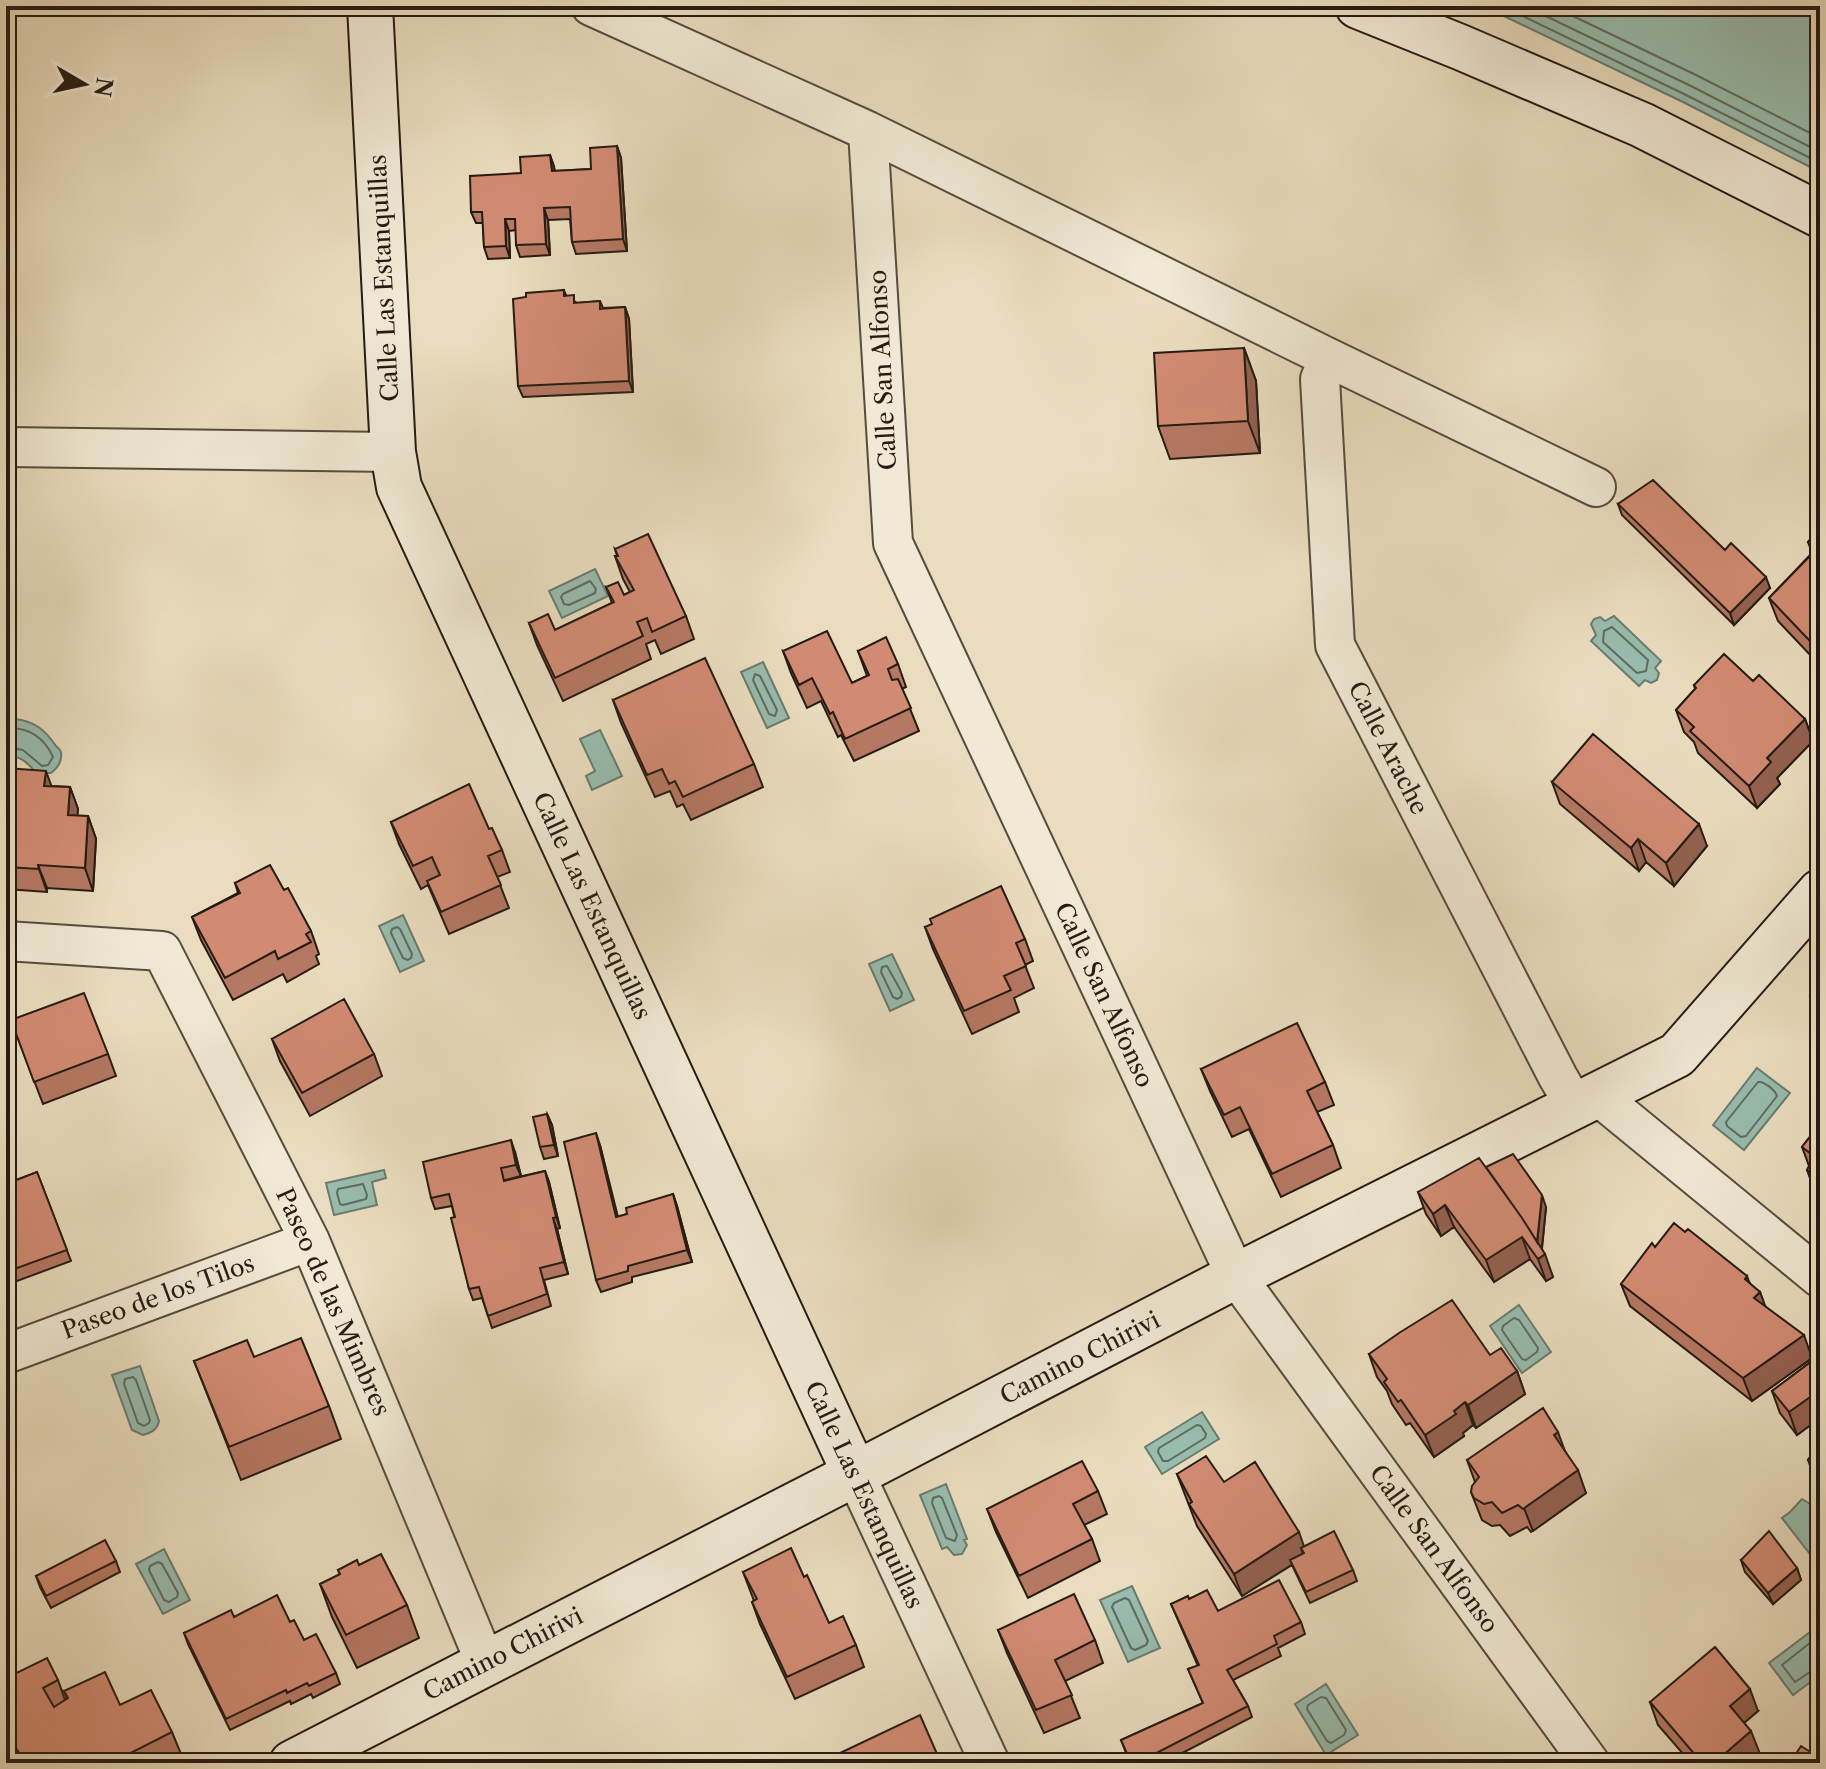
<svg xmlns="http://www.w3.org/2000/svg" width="1826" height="1769" font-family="'Libre Caslon Text',serif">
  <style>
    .water { fill: #98bcae; stroke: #6a7c70; stroke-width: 2 }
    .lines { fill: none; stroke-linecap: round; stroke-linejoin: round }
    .shore { stroke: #5e6c60; stroke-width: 2 }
    .street-casing { stroke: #564c3e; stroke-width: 42 }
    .secondary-casing { stroke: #251b13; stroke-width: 48 }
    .street { stroke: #f1e9d5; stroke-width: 38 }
    .secondary { stroke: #f1e9d5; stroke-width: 44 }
    .wall { fill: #b57863; stroke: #251b13; stroke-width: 2 }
    .shaded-wall { fill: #936150; stroke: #251b13; stroke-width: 2 }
    .building { fill: #d28b73; stroke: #251b13; stroke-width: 2 }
    .labels { text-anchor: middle; stroke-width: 7; stroke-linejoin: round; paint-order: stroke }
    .street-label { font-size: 24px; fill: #251b13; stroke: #f1e9d5 }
  </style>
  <rect width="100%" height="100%" fill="#eaddbf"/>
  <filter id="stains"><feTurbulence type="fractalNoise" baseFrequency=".0025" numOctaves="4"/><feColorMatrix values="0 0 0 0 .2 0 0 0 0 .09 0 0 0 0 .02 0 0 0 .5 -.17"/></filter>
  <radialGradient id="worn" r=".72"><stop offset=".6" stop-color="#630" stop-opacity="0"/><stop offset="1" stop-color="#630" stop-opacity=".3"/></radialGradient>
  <path class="water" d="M1483 6H1793L1820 20V172L1683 102Z
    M595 569 608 596 562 618 549 591Z
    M1614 616 1661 661 1655 668 1659 673 1657 680 1651 683 1645 680 1639 686 1591 641 1596 635 1591 624 1594 619 1600 617 1605 621Z
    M763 662 789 718 767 728 741 672Z
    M14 719C35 721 45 730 56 746 60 750 62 751 61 757 61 764 56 769 51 773H36C27 761 20 757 6 754V721Z
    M600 730 622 776 592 790 586 776 595 771 580 739Z
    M403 915 424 961 400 972 379 926Z
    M892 954 914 1000 890 1011 869 964Z
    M1757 1068 1790 1093 1744 1150 1713 1125Z
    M384 1170 386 1178 372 1182 377 1205 334 1215 326 1183Z
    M1519 1305 1551 1352 1522 1373 1490 1326Z
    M140 1366 159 1421C157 1430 151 1433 143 1435L132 1430 112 1375Z
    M1202 1412 1219 1439 1162 1474 1145 1447Z
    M946 1484 967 1539 964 1540 967 1545 962 1554 954 1555 947 1547 942 1549 920 1495Z
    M1802 1499 1820 1510V1567L1782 1518 1790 1512Z
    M164 1549 190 1600 163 1614 136 1564Z
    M1132 1586 1160 1648 1128 1662 1100 1600Z
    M1818 1626 1820 1628V1675L1793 1695 1769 1663Z
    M1326 1684 1358 1735 1326 1755 1295 1704Z"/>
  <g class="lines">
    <path class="shore" d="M1502 6 1686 95 1820 163
      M1525 6 1691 86 1820 152
      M1552 6 1696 75 1820 138
      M590 581 596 589 595 593 569 605 564 604 561 597 563 594Z
      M1612 627 1648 660 1646 671 1637 673 1603 642 1604 631Z
      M755 674 760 676 777 710 775 716 769 714 753 680Z
      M6 728C28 727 44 737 53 757L48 765 42 766 23 750 6 747
      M397 927 400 929 412 954 411 958 408 960 403 958 391 933 392 929Z
      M887 966 902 993 901 997 897 999 893 997 881 972 882 967Z
      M1758 1082C1764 1081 1775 1090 1777 1096L1746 1136 1741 1137 1727 1126 1726 1122Z
      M363 1184 367 1195 366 1199 343 1205 340 1204 337 1193 338 1189Z
      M1514 1318 1519 1320 1538 1348 1537 1352 1526 1360 1522 1359 1502 1330 1503 1326Z
      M133 1377 136 1380 150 1420 149 1423 144 1426 138 1423 124 1384 125 1379Z
      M1197 1425 1201 1426 1206 1434 1205 1438 1168 1461H1163L1158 1452 1159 1448Z
      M939 1496 942 1498 957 1535 955 1541 946 1538 932 1503 933 1498Z
      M158 1562 162 1564 178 1593 177 1597 169 1602 164 1600 149 1570 150 1566Z
      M1125 1598 1129 1600 1148 1641 1146 1645 1135 1650 1131 1648 1112 1607 1114 1603Z
      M1820 1635 1782 1665 1795 1682 1813 1670 1820 1669
      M1321 1697 1326 1698 1346 1730 1344 1735 1331 1743 1327 1741 1307 1709 1308 1705Z"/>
    <defs>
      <path id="street" d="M591 6 868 131 1329 358 1596 487
        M868 131 893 543 1236 1276 1590 1763
        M1329 358 1320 379 1335 645 1558 1077 1575 1106
        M6 447 393 452
        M6 941 162 951 310 1241 485 1662
        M1597 1095 1820 1278
        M6 1354 310 1241
        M855 1474 990 1763"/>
      <path id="secondary" d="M370 6 393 452 399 487 855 1474
        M1358 6 1460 47 1642 125 1820 215
        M292 1763 855 1474 1236 1276 1677 1055 1820 892"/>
    </defs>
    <use href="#street" class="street-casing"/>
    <use href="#secondary" class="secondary-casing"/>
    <use href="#street" class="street"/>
    <use href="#secondary" class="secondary"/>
  </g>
  <path class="wall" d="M617 146 621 158 627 251 576 254 572 242 570 219 548 220 550 255 520 257 516 245V230L509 231 510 258 488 259 484 247 483 223H476L471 212 521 173 550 155 555 171 591 169Z
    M564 290 566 295 577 303 600 301 603 308 625 307 629 319 633 392 523 397 518 386 526 297Z
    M1244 348 1256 381 1260 453 1170 459 1158 426Z
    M1618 504 1725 550 1770 588 1734 625 1622 515Z
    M1820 528V672L1815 660 1778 621 1769 598 1812 553 1808 542Z
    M615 549 686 616 694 639 661 654 655 640 646 644 651 659 563 701 537 645 529 623 555 630 612 603 606 587 624 595 630 592 623 579 615 556H617Z
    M783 651 852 683 867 676 858 651 898 664 906 687 902 689 919 731 854 761 841 735 838 737 821 701 807 708 791 673Z
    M1753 681 1805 719 1813 741 1777 778 1780 784 1757 808 1698 753 1694 742 1684 732 1676 710 1695 689 1694 685Z
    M613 700 754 764 763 787 691 820 683 804 677 807 670 791 655 797 621 723Z
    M6 768 52 786 70 787 78 809 77 816H88L96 839 93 891 47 888V892L6 889Z
    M1552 782 1707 846 1674 886 1646 862 1639 871 1560 804Z
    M391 822 489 829 502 850 510 872 497 877 509 908 449 934 428 885 421 889 399 844Z
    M235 883 284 890 311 931 319 954 316 956 319 964 287 982 283 974 233 1000 201 940 192 917 238 893Z
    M925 927 1025 939 1033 961 1025 965 1034 988 1014 998 1019 1012 972 1034 933 949Z
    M1820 983V1020L1810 996Z
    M11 1020 108 1054 116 1076 43 1104Z
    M272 1039 374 1054 382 1076 310 1116 280 1061Z
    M1201 1069 1325 1082 1334 1105 1317 1112 1333 1145 1341 1168 1281 1197 1249 1129 1232 1137 1210 1091Z
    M547 1114 552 1125 558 1156 544 1159 540 1147Z
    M1820 1124V1196L1815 1192 1807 1170 1809 1166 1802 1147Z
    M600 1145 618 1217 627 1214 673 1194 677 1206 692 1262 632 1277V1282L601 1292 596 1280Z
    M515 1152 521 1176 505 1180 545 1171 549 1182 560 1228 557 1229 568 1274 544 1280 551 1306 492 1328 482 1298 473 1300 469 1289 452 1206 435 1209 431 1198Z
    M1486 1167 1546 1207 1542 1249 1553 1277 1546 1281 1530 1259 1494 1282 1454 1227 1441 1236 1426 1214 1418 1192Z
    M37 1172 71 1261 6 1285V1184Z
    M1685 1232 1760 1292 1765 1306 1812 1358 1752 1401 1630 1306 1621 1284 1655 1247Z
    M1369 1354 1490 1355 1517 1371 1525 1394 1476 1428 1473 1425 1463 1433 1464 1436 1434 1457 1410 1423 1406 1425 1392 1404 1387 1391 1377 1377Z
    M1820 1355V1418L1797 1435 1780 1413 1772 1391Z
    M254 1357 329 1406 341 1439 241 1480 194 1361Z
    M1820 1443V1485L1816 1482 1808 1460Z
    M1565 1451 1586 1493 1531 1532 1527 1527 1510 1536 1500 1525 1492 1526 1482 1520 1471 1492 1475 1482 1467 1460Z
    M1177 1474 1224 1482 1304 1546 1353 1570 1357 1581 1310 1603 1292 1565 1242 1596 1197 1526Z
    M1098 1491 1107 1514 1084 1525 1092 1539 1100 1561 1028 1598 996 1532 987 1509Z
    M1741 1560 1797 1568 1801 1580 1773 1604 1745 1572Z
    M116 1561 120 1572 51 1608 40 1587 36 1576Z
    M359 1565 407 1605 419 1638 357 1668 332 1617 320 1584 340 1575 338 1570Z
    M743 1572 804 1577 829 1623 856 1645 864 1667 795 1699 760 1624 752 1602 754 1601Z
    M1189 1599 1218 1611 1301 1622 1305 1634 1278 1648 1281 1656 1233 1680 1248 1706 1252 1717 1163 1763H1130L1121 1740 1203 1703 1188 1669 1198 1666 1171 1604Z
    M234 1617 290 1622 304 1640 336 1673 340 1684 313 1698 311 1694 291 1704 290 1701 230 1730 188 1644 184 1633Z
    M998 1630 1095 1640 1103 1663 1065 1681 1080 1718 1044 1733 1007 1653Z
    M6 1678 58 1680 65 1700 67 1699 64 1691 120 1705 172 1732 181 1754 163 1763H20L6 1740Z
    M1650 1702 1758 1711 1744 1723 1760 1754 1748 1763H1691L1658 1725Z"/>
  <path class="shaded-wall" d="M617 146 621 158 627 251 623 239Z
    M550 155 554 166 556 182 552 171Z
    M544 208 548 220 550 255 546 244Z
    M505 219 509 231 510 258 506 246Z
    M625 307 629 319 633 392 629 381Z
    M1244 348 1256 381 1260 453 1248 421Z
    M1766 577 1770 588 1734 625 1730 613Z
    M1805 719 1813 741 1777 778 1780 784 1757 808 1749 786 1767 758Z
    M46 771 54 793 44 786Z
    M70 787 78 809 76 837 68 815Z
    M88 816 96 839 93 891 85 868Z
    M1699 824 1707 846 1674 886 1666 863Z
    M1638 839 1646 862 1639 871 1631 848Z
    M38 865 47 888V892L39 869Z
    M547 1114 552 1125 558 1156 554 1145Z
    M596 1133 600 1145 620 1229 616 1217Z
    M511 1140 515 1152 521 1176 516 1165Z
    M545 1171 549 1182 560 1228 556 1217Z
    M673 1194 677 1206 692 1262 687 1250Z
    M1542 1195 1546 1207 1541 1256 1537 1245Z
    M1445 1205 1454 1227 1441 1236 1433 1214Z
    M553 1218 557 1229 568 1274 564 1262Z
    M1522 1237 1530 1259 1494 1282 1486 1260Z
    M1545 1254 1553 1277 1546 1281 1538 1259Z
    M1747 1276 1755 1297 1760 1292 1768 1314 1763 1320 1745 1279Z
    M1804 1335 1812 1358 1752 1401 1743 1378Z
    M1517 1371 1525 1394 1476 1428 1468 1405Z
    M1819 1390 1820 1418 1797 1435 1789 1412Z
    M1465 1402 1473 1425 1463 1433 1464 1436 1434 1457 1425 1435Z
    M1558 1432 1566 1454 1554 1435Z
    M1578 1470 1586 1493 1533 1531 1524 1508Z
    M1299 1532 1307 1555 1301 1548 1304 1557 1242 1596 1234 1574Z
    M1797 1568 1801 1580 1773 1604 1768 1593Z
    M1750 1689 1758 1711 1738 1728 1730 1706Z
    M1751 1731 1760 1754 1748 1763H1714Z"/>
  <path class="building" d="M617 146 623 239 572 242 570 207 544 208 546 244 516 245 515 219H505L506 246 484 247 482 212H471L470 176 521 173 520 157 550 155 552 171 591 169 590 148Z
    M564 290V296L574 295V303L600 301V309L625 307 629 381 518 386 513 299 526 297V293Z
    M1244 348 1248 421 1158 426 1154 353Z
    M1653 480 1725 550 1731 543 1766 577 1730 613 1618 504Z
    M1820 528V652L1816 653 1811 649 1810 641 1769 598 1815 551 1808 542Z
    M648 534 686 616 652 632 647 618 637 622 643 636 555 678 529 623 548 614 555 630 614 602 606 587 618 582 624 595 634 590 615 556H618L615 549Z
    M827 631 852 683 869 675 858 651 886 637 898 664 888 669 892 680 898 679 911 708 845 739 833 712 830 714 812 678 799 685 783 651Z
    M1724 654 1753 681 1759 675 1805 719 1767 758 1771 762 1749 786 1690 731 1694 727 1676 710 1696 688 1694 685Z
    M705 658 754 764 683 797 675 781 669 784 662 769 647 775 613 700Z
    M1593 734 1699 824 1666 863 1638 839 1631 848 1552 782Z
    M6 768 46 771 44 786 70 787 68 815 88 816 85 868 38 865 39 869 6 867Z
    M469 784 489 829 492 828 502 850 488 856 501 885 441 912 427 881 440 875 432 857 413 866 391 822Z
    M270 865 284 890 288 888 311 931 306 934 311 942 278 959 275 951 225 978 192 917 240 893 235 883Z
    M1001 886 1025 939 1016 943 1026 966 1004 976 1011 990 964 1011 925 927 932 924 930 919Z
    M1820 983V1003L1810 996Z
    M84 993 108 1054 34 1082 11 1020Z
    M344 999 374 1054 302 1093 272 1039Z
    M1297 1023 1325 1082 1307 1091 1333 1145 1272 1174 1240 1107 1224 1115 1201 1069Z
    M547 1114 554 1145 540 1147 533 1117Z
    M1820 1124V1180L1807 1170 1815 1157 1802 1147Z
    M596 1133 616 1217 627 1214 626 1208 673 1194 687 1250 628 1266V1271L596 1280 564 1142Z
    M511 1140 516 1165 501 1168 504 1181 545 1171 556 1217 553 1218 564 1262 540 1268 547 1294 488 1316 479 1287 469 1289 451 1218 455 1217 449 1194 431 1198 423 1162Z
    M1513 1154 1542 1195 1537 1242 1522 1218 1486 1167Z
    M1479 1158 1522 1218 1545 1254 1538 1259 1522 1237 1486 1260 1445 1205 1433 1214 1418 1192Z
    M37 1172 67 1250 6 1272V1184Z
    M1674 1223 1685 1232 1688 1229 1747 1276 1745 1279 1760 1292 1754 1298 1804 1335 1743 1378 1621 1284 1652 1243 1655 1247Z
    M1452 1300 1490 1355 1501 1348 1517 1371 1468 1405 1465 1402 1454 1411 1456 1414 1425 1435 1401 1400 1398 1402 1384 1382 1387 1379 1369 1354 1399 1333Z
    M301 1338 329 1406 229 1447 194 1361 247 1340 254 1357Z
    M1820 1355V1390L1789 1412 1772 1391Z
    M1543 1408 1558 1432 1554 1435 1578 1470 1523 1509 1518 1505 1502 1513 1492 1502 1484 1504 1474 1498 1471 1492 1472 1486 1479 1477 1467 1460Z
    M1820 1443V1467L1808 1460Z
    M1206 1456 1224 1482 1255 1462 1299 1532 1234 1574 1189 1504 1192 1502 1177 1474Z
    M1082 1461 1098 1491 1073 1504 1092 1539 1019 1576 987 1509Z
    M1334 1531 1353 1570 1306 1592 1290 1560 1304 1553 1301 1548Z
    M1769 1531 1797 1568 1768 1593 1741 1560Z
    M105 1540 116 1561 46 1596 36 1576Z
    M791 1548 804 1577 807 1575 829 1623 843 1616 856 1645 787 1677 752 1602 757 1599 743 1572Z
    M381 1554 407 1605 346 1635 320 1584 340 1574 338 1570 357 1560 359 1565Z
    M1279 1580 1301 1622 1274 1636 1277 1644 1227 1670 1248 1706 1137 1763H1131L1121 1740 1203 1703 1188 1669 1199 1665 1171 1604 1188 1596 1189 1599 1207 1590 1218 1611Z
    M1074 1594 1095 1640 1055 1660 1072 1695 1036 1710 998 1630Z
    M277 1595 290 1622 294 1620 304 1640 316 1634 336 1673 309 1686 307 1683 287 1693 286 1690 226 1719 184 1633 231 1610 234 1617Z
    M1715 1647 1750 1689 1730 1706 1751 1731 1714 1763H1702L1650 1702Z
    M47 1658 58 1680 43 1688 54 1707 68 1698 64 1691 105 1672 120 1705 151 1690 172 1732 111 1763H107L104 1758 97 1763H25L6 1731V1678Z
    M920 1715 941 1763H819Z
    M1801 1746 1820 1758V1763H1790Z"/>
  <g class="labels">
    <g class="street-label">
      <text transform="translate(384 278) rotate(-93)" y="8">Calle Las Estanquillas</text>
      <text transform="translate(883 370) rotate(-93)" y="8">Calle San Alfonso</text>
      <text transform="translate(1388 748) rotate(63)" y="8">Calle Arache</text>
      <text transform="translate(592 906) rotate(65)" y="8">Calle Las Estanquillas</text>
      <text transform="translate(1104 995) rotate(65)" y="8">Calle San Alfonso</text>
      <text transform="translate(158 1297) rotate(-20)" y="8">Paseo de los Tilos</text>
      <text transform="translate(333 1302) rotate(66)" y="8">Paseo de las Mimbres</text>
      <text transform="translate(1080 1358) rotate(-27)" y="8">Camino Chirivi</text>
      <text transform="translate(864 1495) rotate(65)" y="8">Calle Las Estanquillas</text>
      <text transform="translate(1434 1549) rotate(54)" y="8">Calle San Alfonso</text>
      <text transform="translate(503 1654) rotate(-27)" y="8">Camino Chirivi</text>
    </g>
  </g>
  <rect width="1826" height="1769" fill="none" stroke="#eaddbf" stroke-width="32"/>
  <rect x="8" y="8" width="1810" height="1753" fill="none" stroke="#251b13" stroke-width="4"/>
  <rect x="16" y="16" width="1794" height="1737" fill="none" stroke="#251b13" stroke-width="2"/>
  <g transform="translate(84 84) rotate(99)" stroke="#f1e9d5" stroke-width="6" paint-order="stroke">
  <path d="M0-6L14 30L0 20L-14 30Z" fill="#251b13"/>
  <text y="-12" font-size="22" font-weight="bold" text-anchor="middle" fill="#251b13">N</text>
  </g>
  <rect width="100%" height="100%" filter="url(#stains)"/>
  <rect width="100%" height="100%" fill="url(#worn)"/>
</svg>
